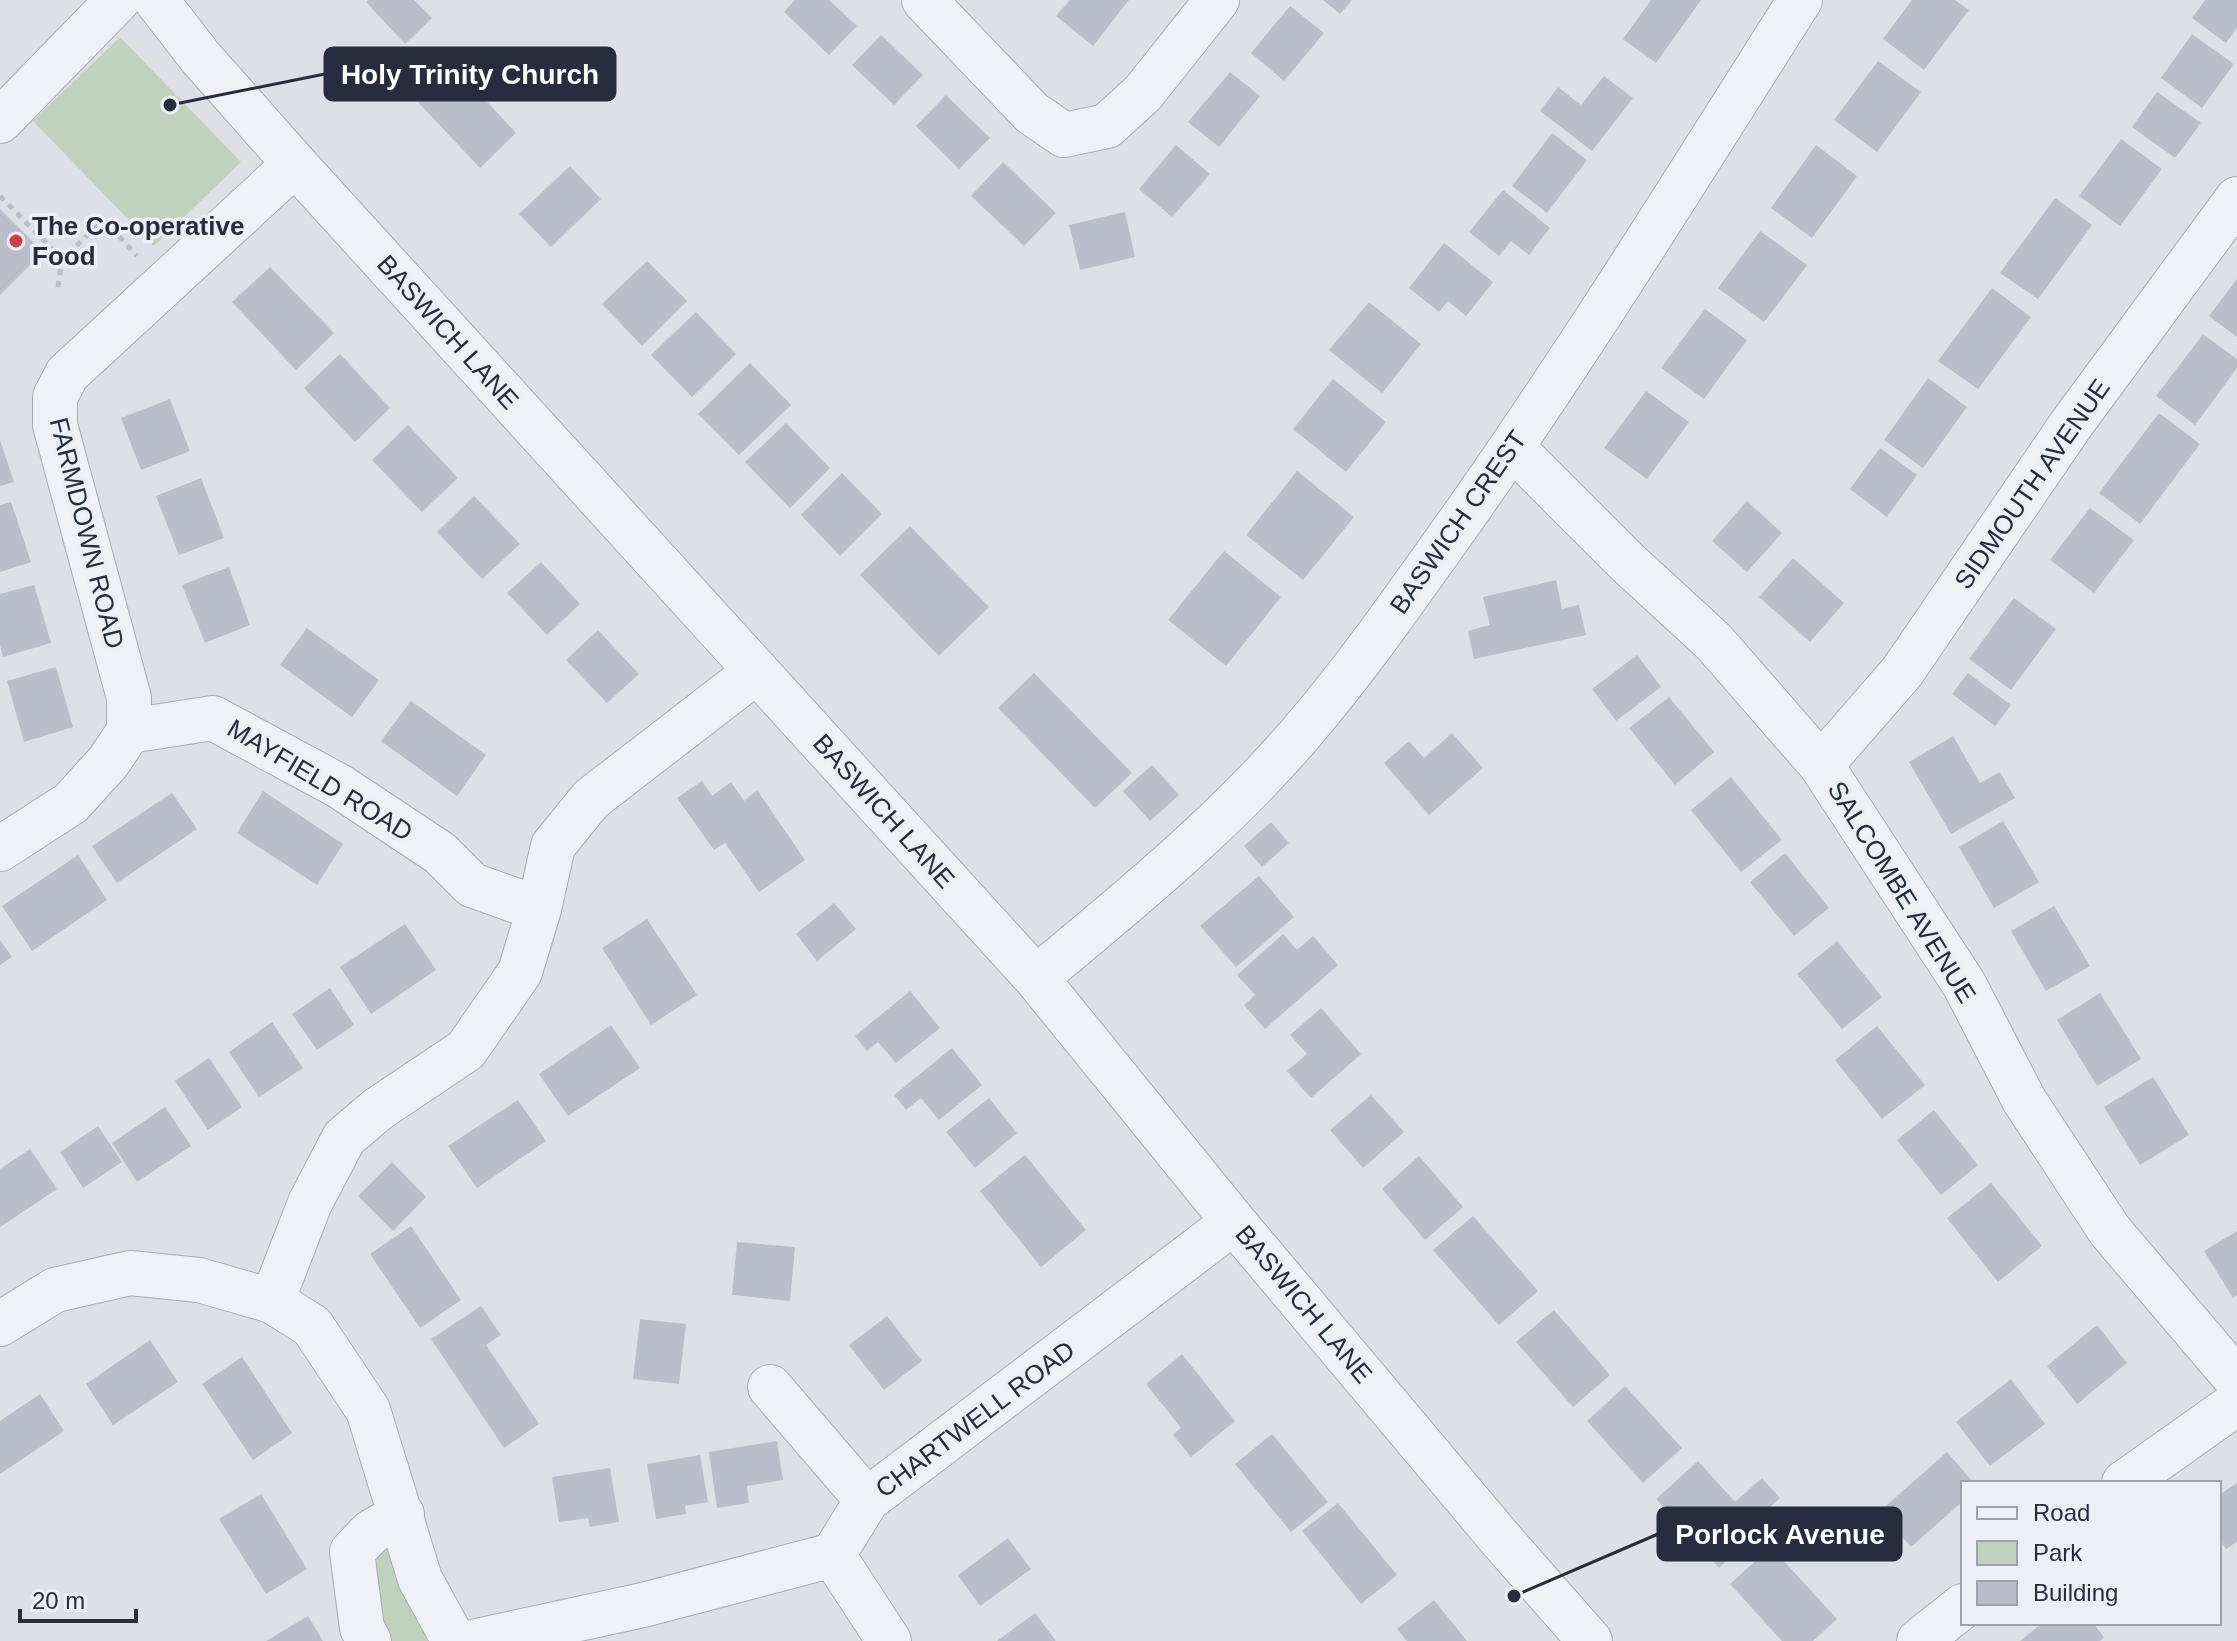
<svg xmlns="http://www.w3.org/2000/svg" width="2237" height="1641" font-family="Arial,sans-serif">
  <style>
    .green { fill: #c0d1be }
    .building { fill: #babeca }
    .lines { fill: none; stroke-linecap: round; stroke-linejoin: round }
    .minor-casing { stroke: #a6aab4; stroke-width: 46 }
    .path { stroke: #bcbec6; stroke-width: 5; stroke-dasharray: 6 6; stroke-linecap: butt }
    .minor { stroke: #f0f1f6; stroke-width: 44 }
    .poi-dot { fill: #cf4042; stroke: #eceff5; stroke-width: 3 }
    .labels { text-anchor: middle; stroke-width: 7; stroke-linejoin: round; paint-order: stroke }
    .poi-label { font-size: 26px; font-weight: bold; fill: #272c3e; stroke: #eceff5; text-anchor: start }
    .street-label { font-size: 26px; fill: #272c3e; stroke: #eceff5 }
    .leader { fill: none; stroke: #272c3e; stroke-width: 3 }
    .callout-dot { fill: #272c3e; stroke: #eceff5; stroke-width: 3 }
    .callout { fill: #272c3e; stroke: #272c3e; stroke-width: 3 }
    .callout-label { font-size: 28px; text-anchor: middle; font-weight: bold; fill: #fff }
  </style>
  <rect width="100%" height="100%" fill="#dde0e7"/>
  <path class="green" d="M120 37 241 162 154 246 33 121Z
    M388 1545 427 1641H382L365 1571Z"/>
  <path class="building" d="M368 0H414L432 18 405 44 366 2Z
    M795 0H829L857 26 829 55 784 12Z
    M1070 0H1129L1093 46 1056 16Z
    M1323 0H1352L1340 14Z
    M1651 0H1701L1656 63 1623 39Z
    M1912 0H1955L1969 10 1924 70 1883 39Z
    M2205 0H2237V28L2226 43 2192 18Z
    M1290 6 1324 33 1284 81 1251 53Z
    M2192 34 2234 64 2202 108 2161 78Z
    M881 35 923 75 894 105 852 65Z
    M1878 61 1921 92 1877 152 1834 120Z
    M455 67 516 133 480 168 418 102Z
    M1230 72 1260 96 1219 147 1188 122Z
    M1604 76 1633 98 1592 151 1540 111 1558 87 1581 105Z
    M2157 92 2201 123 2175 158 2132 127Z
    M946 95 990 138 959 169 916 126Z
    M1552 133 1587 160 1547 213 1512 186Z
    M2121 139 2162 169 2120 226 2079 196Z
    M1176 145 1210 174 1172 217 1139 189Z
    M1816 145 1857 176 1812 238 1771 208Z
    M1003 162 1056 213 1024 246 971 196Z
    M570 166 601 199 551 247 519 214Z
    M1503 190 1550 228 1529 255 1511 241 1499 256 1469 232Z
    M2055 198 2092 225 2038 299 2000 273Z
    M0 209 43 252 0 295Z
    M1125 212 1135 257 1080 270 1069 225Z
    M1760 231 1807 265 1764 322 1718 288Z
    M1444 243 1493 282 1466 316 1448 301 1439 312 1409 288Z
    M647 261 687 301 642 346 602 304Z
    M270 267 334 333 296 370 232 302Z
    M2237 279V337L2209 316Z
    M1992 288 2031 317 1978 389 1938 361Z
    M1369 302 1421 344 1382 393 1329 350Z
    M1705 309 1747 340 1704 399 1661 368Z
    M696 312 736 354 692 397 651 355Z
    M2203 334 2237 359V368L2195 425 2156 396Z
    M340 354 390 408 355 442 304 388Z
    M750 363 791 405 739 455 698 414Z
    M1928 378 1967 407 1923 468 1884 440Z
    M1333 379 1386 422 1346 472 1293 429Z
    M1646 391 1689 422 1647 479 1604 448Z
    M170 399 190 451 141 470 121 418Z
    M2159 413 2200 444 2140 524 2099 493Z
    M786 423 830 468 790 508 745 462Z
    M408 425 458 478 422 512 372 460Z
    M0 440 14 482 0 486Z
    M1880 448 1917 475 1887 517 1850 489Z
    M1297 471 1354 517 1303 580 1246 535Z
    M842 473 882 514 840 556 801 515Z
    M201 478 224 538 179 555 156 496Z
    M474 496 520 544 482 579 437 532Z
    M1747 501 1782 533 1747 572 1712 541Z
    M11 502 31 562 0 572V505Z
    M2090 508 2134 540 2094 593 2050 560Z
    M910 526 989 607 939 656 860 575Z
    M1224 551 1281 597 1226 666 1168 620Z
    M1793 558 1844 603 1810 642 1759 597Z
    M541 562 580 604 547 635 507 593Z
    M229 567 250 625 205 643 182 585Z
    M1556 580 1562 609 1579 605 1586 635 1474 659 1468 631 1490 625 1483 597Z
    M34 585 51 643 3 657 0 645V594Z
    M2014 598 2056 629 2011 690 1969 659Z
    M307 628 379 680 352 717 280 665Z
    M598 630 639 674 607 703 566 660Z
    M1637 655 1661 687 1616 721 1592 689Z
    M56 667 73 727 24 742 7 681Z
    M1034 673 1132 773 1095 808 998 708Z
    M1968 673 2011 705 1995 726 1952 694Z
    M1669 697 1714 752 1675 785 1629 728Z
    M411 701 486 755 457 796 381 741Z
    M1452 733 1483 768 1429 815 1384 763 1409 741 1424 758Z
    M1953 736 1980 783 2000 772 2015 798 1951 834 1909 762Z
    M1152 765 1179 795 1150 821 1123 791Z
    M1731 777 1782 840 1741 872 1691 810Z
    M702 781 712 796 731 782 744 801 757 790 805 860 759 892 725 843 714 850 677 798Z
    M263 791 343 844 317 885 237 833Z
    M172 793 197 829 117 883 92 846Z
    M2003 821 2039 882 1994 908 1959 847Z
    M1271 822 1289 843 1262 867 1244 846Z
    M1785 853 1829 908 1794 936 1750 882Z
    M78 855 107 900 32 951 2 906Z
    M1259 876 1294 917 1236 967 1200 926Z
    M834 903 856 929 817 961 796 934Z
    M2054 906 2090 966 2046 991 2011 931Z
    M647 919 697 995 651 1025 602 948Z
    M405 924 436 970 371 1014 340 967Z
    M1283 934 1297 950 1313 936 1338 965 1265 1029 1244 1005 1255 995 1237 975Z
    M0 940 12 957 0 965Z
    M1837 941 1882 997 1842 1029 1797 974Z
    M330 988 354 1025 317 1050 292 1014Z
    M910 991 940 1028 896 1063 878 1042 867 1051 855 1036Z
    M2100 993 2141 1059 2097 1086 2057 1020Z
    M1321 1008 1361 1054 1311 1098 1287 1071 1307 1054 1290 1035Z
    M272 1022 303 1068 259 1097 229 1052Z
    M611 1025 640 1068 568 1116 539 1074Z
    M1877 1026 1925 1085 1882 1119 1835 1060Z
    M952 1048 982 1085 939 1120 921 1098 906 1110 894 1095Z
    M209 1058 242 1107 208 1130 175 1081Z
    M2153 1077 2189 1135 2140 1165 2104 1107Z
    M1371 1095 1404 1132 1363 1168 1330 1130Z
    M989 1098 1017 1133 975 1168 946 1132Z
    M518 1100 546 1141 477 1188 448 1146Z
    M165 1107 191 1146 137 1182 112 1143Z
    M1934 1110 1978 1165 1941 1195 1897 1140Z
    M98 1126 122 1162 83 1188 60 1152Z
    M30 1149 57 1189 0 1227V1169Z
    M1025 1155 1086 1230 1041 1267 980 1191Z
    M1419 1156 1463 1207 1425 1240 1382 1189Z
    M392 1162 426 1197 393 1231 358 1196Z
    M1991 1183 2042 1246 1998 1282 1947 1218Z
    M1473 1216 1538 1291 1499 1325 1433 1250Z
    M411 1226 461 1300 420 1328 370 1254Z
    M2237 1231V1295L2233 1298 2204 1251Z
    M737 1242 795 1247 790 1301 732 1295Z
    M481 1306 501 1335 486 1345 539 1424 504 1448 431 1339Z
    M1554 1310 1610 1375 1573 1407 1516 1342Z
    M887 1316 922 1361 884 1390 849 1345Z
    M640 1319 686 1324 679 1384 633 1379Z
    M2097 1325 2127 1363 2077 1404 2047 1366Z
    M150 1340 178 1382 113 1425 86 1384Z
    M1182 1354 1235 1421 1191 1457 1173 1435 1181 1428 1146 1384Z
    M242 1357 292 1433 253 1460 202 1384Z
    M2011 1379 2045 1424 1990 1466 1956 1422Z
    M1625 1386 1682 1448 1643 1483 1587 1421Z
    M40 1394 64 1431 0 1474V1421Z
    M1272 1434 1328 1502 1291 1532 1235 1464Z
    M777 1441 783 1480 747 1486 749 1503 717 1508 709 1452Z
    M1947 1452 1974 1483H1963V1501L1911 1547 1879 1512Z
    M700 1455 708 1502 685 1506 686 1514 656 1519 647 1464Z
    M1698 1461 1735 1502 1762 1478 1780 1498 1753 1522 1761 1530 1719 1568 1656 1499Z
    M610 1468 619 1522 590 1527 588 1518 559 1522 552 1477Z
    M2237 1483V1542L2226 1549 2219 1538V1495Z
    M261 1494 307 1569 266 1594 219 1519Z
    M1338 1503 1397 1575 1361 1604 1302 1531Z
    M1008 1538 1031 1569 980 1606 958 1575Z
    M1771 1547 1837 1619 1813 1641H1782L1730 1584Z
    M1434 1600 1467 1641H1407L1397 1629Z
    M1035 1613 1056 1641H997Z
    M308 1616 323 1641H266Z
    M2042 1623H2093L2104 1637 2100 1641H2020Z"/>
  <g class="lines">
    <defs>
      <path id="minor" d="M156 0 201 58 295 164 1036 978 1234 1222 1503 1542 1590 1641
        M924 0 1032 113 1064 135 1107 126 1143 93 1217 0
        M0 121 118 0
        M1512 447 1627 562 1714 642 1821 765 1964 984 2024 1100 2110 1231 2237 1380
        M129 731 213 718 339 786 440 853 472 885 539 909
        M1821 765 1902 672 2070 426 2237 199
        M0 849 71 803 109 761 129 731V698L55 425V397L67 374 295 164
        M1036 978C1130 900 1228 820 1307 726 1362 661 1411 590 1461 520 1580 351 1689 175 1800 0
        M272 1301 310 1203 344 1138 378 1109 466 1050 520 972 539 909 553 846 591 799 757 671
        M0 1324 55 1290 130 1273 199 1280 272 1301 312 1326 368 1410 420 1579 454 1641
        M770 1387 867 1500
        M2124 1483 2237 1403
        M833 1555 889 1641
        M369 1641 362 1628 352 1552 371 1532 402 1514
        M477 1641 643 1605 833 1555 867 1500 1234 1222
        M1919 1641 1963 1606"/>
    </defs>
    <use href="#minor" class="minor-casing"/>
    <path class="path" d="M0 196 62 259 104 220 137 256
      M58 287 62 259"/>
    <use href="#minor" class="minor"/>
  </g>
  <circle class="poi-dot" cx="16" cy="241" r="8"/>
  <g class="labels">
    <g class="poi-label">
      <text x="32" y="235">The Co-operative<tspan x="32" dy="30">Food</tspan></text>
    </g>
    <g class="street-label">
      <text transform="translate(448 332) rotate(48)" y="9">BASWICH LANE</text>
      <text transform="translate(2032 484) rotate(-55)" y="9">SIDMOUTH AVENUE</text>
      <text transform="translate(1458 522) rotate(-55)" y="9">BASWICH CREST</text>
      <text transform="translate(87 533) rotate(76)" y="9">FARMDOWN ROAD</text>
      <text transform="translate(320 780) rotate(31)" y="9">MAYFIELD ROAD</text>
      <text transform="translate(884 811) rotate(48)" y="9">BASWICH LANE</text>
      <text transform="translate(1902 892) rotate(58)" y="9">SALCOMBE AVENUE</text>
      <text transform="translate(1304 1304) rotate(50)" y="9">BASWICH LANE</text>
      <text transform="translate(975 1419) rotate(-37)" y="9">CHARTWELL ROAD</text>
    </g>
  </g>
  <path class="leader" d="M170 105L325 74M1514 1596L1658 1534"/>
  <g class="callout-dot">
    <circle cx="170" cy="105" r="8"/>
    <circle cx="1514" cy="1596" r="8"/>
  </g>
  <g class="callout">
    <rect x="325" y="48" width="290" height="52" rx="8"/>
    <rect x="1658" y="1508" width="243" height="52" rx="8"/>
  </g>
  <g class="callout-label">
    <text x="470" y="84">Holy Trinity Church</text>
    <text x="1780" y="1544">Porlock Avenue</text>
  </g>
  <rect x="1961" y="1481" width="260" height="144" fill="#eceff5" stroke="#9da1ac" stroke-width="2"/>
  <rect x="1977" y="1507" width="40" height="12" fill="#f0f1f6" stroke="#9da1ac" stroke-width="2"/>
  <text x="2033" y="1521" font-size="24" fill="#272c3e">Road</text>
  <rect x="1977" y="1541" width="40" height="24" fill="#c0d1be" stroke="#9da1ac" stroke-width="2"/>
  <text x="2033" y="1561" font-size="24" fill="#272c3e">Park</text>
  <rect x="1977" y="1581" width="40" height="24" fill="#babeca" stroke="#9da1ac" stroke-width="2"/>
  <text x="2033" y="1601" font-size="24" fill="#272c3e">Building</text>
  <path d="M20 1609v12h116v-12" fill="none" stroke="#272c3e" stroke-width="4"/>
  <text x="32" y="1609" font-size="24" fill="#272c3e" stroke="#eceff5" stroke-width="6" paint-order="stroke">20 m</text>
</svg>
